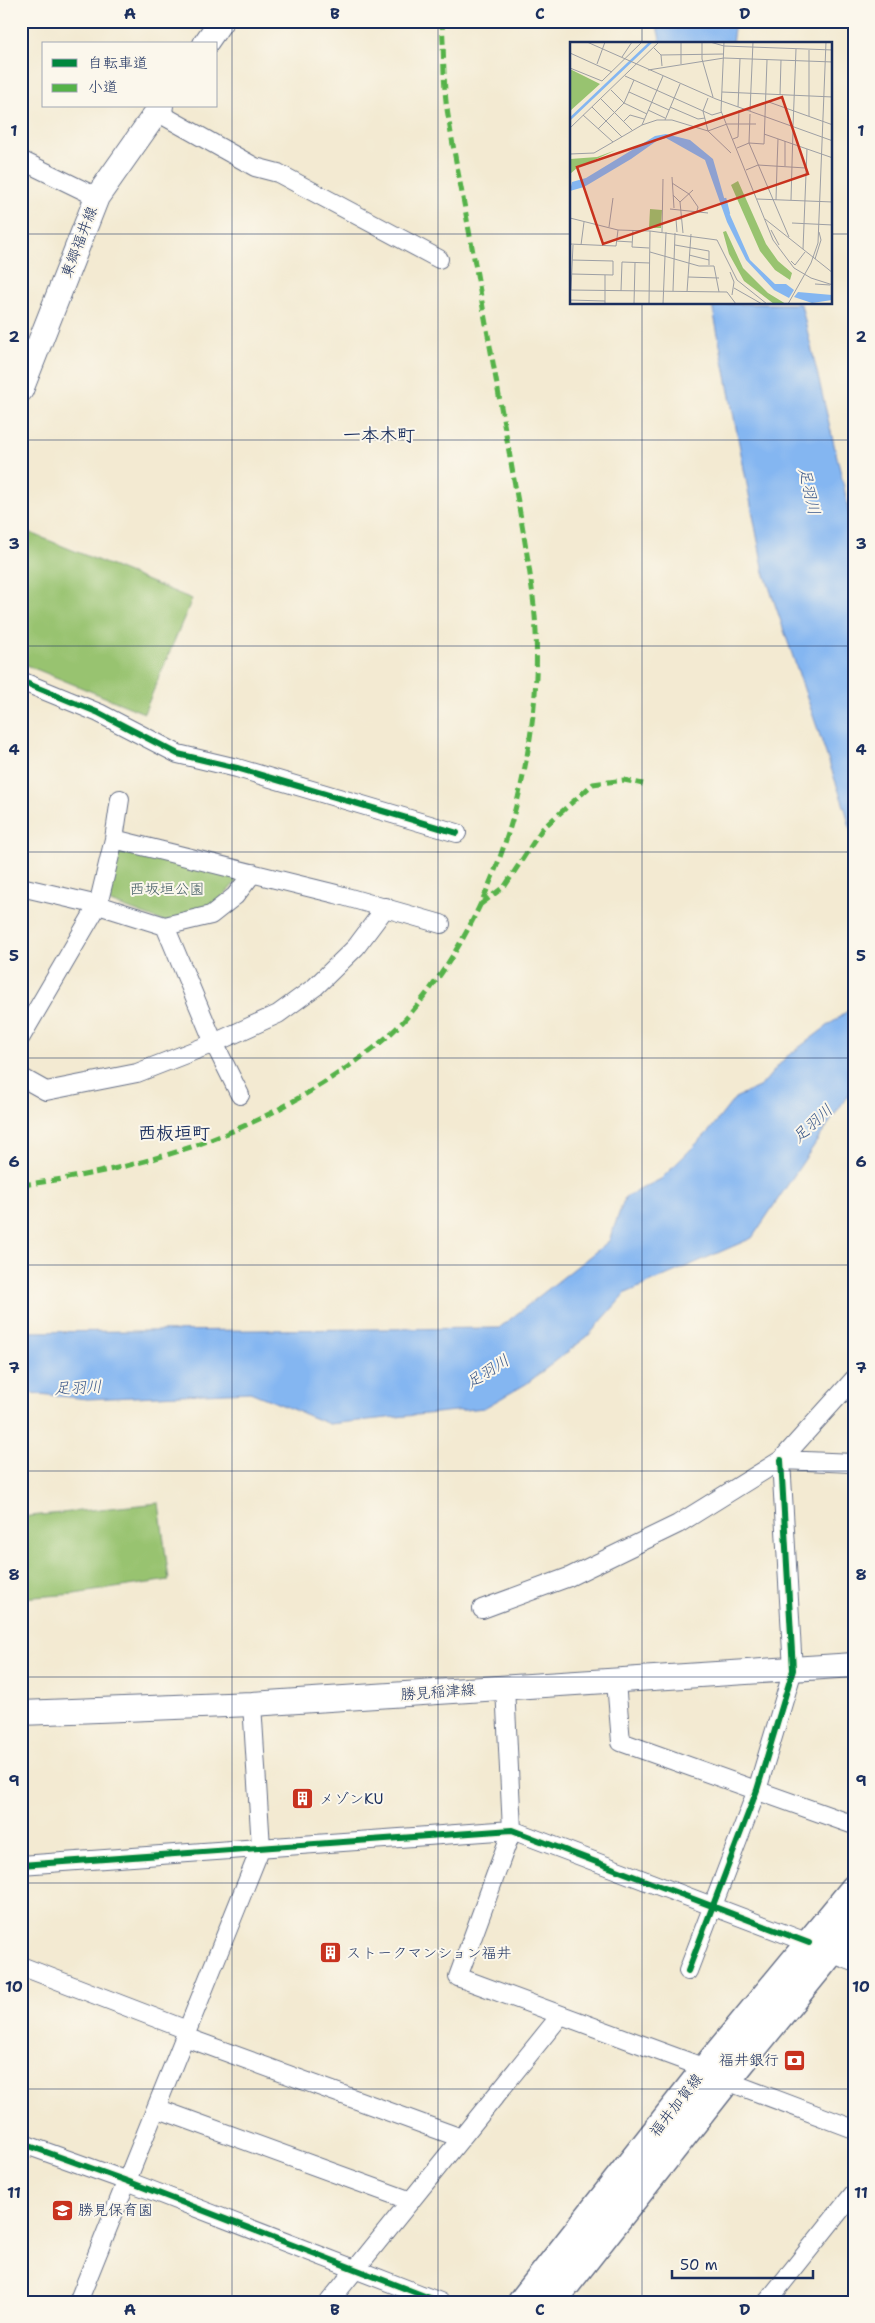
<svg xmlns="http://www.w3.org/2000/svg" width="875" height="2323" font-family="'Shantell Sans','Klee One',sans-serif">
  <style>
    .green { fill: #98c370; stroke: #5a7967 }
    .water { fill: #84b6f1; stroke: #5072a8 }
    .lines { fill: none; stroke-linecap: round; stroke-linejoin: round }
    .minor-casing { stroke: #677087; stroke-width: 20 }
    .secondary-casing { stroke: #677087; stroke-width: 26 }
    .primary-casing { stroke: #677087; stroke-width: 29 }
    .minor { stroke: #fff; stroke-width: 18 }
    .secondary { stroke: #fff; stroke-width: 24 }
    .primary { stroke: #fff; stroke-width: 26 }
    .quiet { stroke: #55b248; stroke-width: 5; stroke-dasharray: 10 5; stroke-linecap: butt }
    .cycleway-casing { stroke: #fbf7ec; stroke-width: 9 }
    .cycleway { stroke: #00873e; stroke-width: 6 }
    .grid { fill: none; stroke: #1b2f5e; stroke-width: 1; stroke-opacity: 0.55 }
    .labels { text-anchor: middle; stroke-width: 4; stroke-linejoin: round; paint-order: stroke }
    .street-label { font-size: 15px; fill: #1b2f5e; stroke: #fbf7ec }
    .park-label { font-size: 15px; fill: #405b63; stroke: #fbf7ec }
    .poi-label { font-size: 15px; fill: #1b2f5e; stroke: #fbf7ec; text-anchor: start }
    .water-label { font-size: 16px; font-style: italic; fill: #3a588a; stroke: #fbf7ec }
    .quarter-label { font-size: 18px; font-weight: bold; fill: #1b2f5e; stroke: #fbf7ec }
    .inset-river { fill: none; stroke: #84b6f1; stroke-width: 2.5 }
    .inset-road { fill: none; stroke: #9d9fa4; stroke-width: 1 }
    .view { fill: #c8321e; fill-opacity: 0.15; stroke: #c8321e; stroke-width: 2.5 }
    .inset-edge { fill: none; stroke: #1b2f5e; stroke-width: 2.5 }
    .neatline { fill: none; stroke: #1b2f5e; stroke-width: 2 }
    .grid-label { font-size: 16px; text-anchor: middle; font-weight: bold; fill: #1b2f5e }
  </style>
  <rect width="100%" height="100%" fill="#fbf7ec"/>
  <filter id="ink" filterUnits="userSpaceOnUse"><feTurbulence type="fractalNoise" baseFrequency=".02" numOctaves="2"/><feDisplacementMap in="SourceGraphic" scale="10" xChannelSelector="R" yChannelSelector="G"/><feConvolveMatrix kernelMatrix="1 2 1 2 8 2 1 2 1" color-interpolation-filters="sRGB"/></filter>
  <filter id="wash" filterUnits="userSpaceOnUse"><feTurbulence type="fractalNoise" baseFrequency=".0096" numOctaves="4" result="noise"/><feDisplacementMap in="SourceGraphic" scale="20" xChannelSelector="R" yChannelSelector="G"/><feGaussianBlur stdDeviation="1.12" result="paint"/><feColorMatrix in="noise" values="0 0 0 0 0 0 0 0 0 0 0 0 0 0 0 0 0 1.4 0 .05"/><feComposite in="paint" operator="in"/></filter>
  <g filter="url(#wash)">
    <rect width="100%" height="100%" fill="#f3ead2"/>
    <path class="green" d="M21 529 192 599 144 713 21 663Z
      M118 844 242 875 212 909 165 922 102 899Z
      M159 1503 169 1580 74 1594 21 1598V1517Z"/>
    <path class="water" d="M656 21H735L732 44H661Z
      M712 304H801L844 487 854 543V844L846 812 764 572Z
      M854 1006V1086L752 1238 626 1293 588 1336 526 1384 484 1408 329 1424 250 1392 87 1399 21 1392V1332L499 1328 609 1241 625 1197 661 1179 710 1130 735 1098 761 1086 785 1058Z"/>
  </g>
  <g filter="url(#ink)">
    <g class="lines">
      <defs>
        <path id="minor" d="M157 112 255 167 278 173 439 259
          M21 160 97 197
          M21 347 36 353
          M21 681 99 713 178 754 237 768 457 833
          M114 839 336 894 441 924
          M21 887 98 905 165 926 211 915 235 896 253 873
          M165 926 214 1043 240 1095
          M21 1037 98 905 114 839 120 799
          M21 1077 46 1091 137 1073 214 1043 278 1014 315 987 356 947 386 907
          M781 1460 854 1463
          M482 1609 569 1577 678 1524 781 1460 854 1379
          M616 1682 621 1742 854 1825
          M505 1687 512 1830 458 1977 705 2068 727 2081 854 2129
          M21 1865 512 1830 809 1943
          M831 1953 854 1962
          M21 1966 187 2030
          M688 1971 757 1790 793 1670 781 1460
          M185 2037 461 2138
          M156 2108 411 2201
          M21 2143 127 2181 440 2302
          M78 2302 261 1847 252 1704
          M329 2302 560 2016
          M767 2302 854 2193"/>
        <path id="secondary" d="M205 44 221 21
          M21 390 97 197 161 106
          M21 1713 252 1704 854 1665"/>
        <path id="primary" d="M521 2302 705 2068 854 1888
          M553 2302 727 2081 854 1925"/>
      </defs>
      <use href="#minor" class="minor-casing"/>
      <use href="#secondary" class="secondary-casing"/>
      <use href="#primary" class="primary-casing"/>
      <use href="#minor" class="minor"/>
      <use href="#secondary" class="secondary"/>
      <use href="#primary" class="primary"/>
      <path class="quiet" d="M481 904 505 886 542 829 593 784 624 780 643 784
        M21 1185C137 1170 240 1140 337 1074 365 1056 394 1034 415 1008 463 951 497 878 516 806 532 744 540 680 535 616 530 563 519 509 510 457 496 379 482 302 468 225 461 187 453 148 447 109 443 81 444 50 442 21"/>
      <defs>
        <path id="cycleway" d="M21 681 99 713 178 754 237 768 457 833
          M21 1865 512 1830 809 1943
          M688 1971 757 1790 793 1670 781 1460
          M21 2143 127 2181 440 2302"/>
      </defs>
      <use href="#cycleway" class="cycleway-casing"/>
      <use href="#cycleway" class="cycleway"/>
    </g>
  </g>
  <path class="grid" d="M232 21V2302M438 21V2302M642 21V44M21 234H571M831 234H854M642 304V2302M21 440H854M21 646H854M21 852H854M21 1058H854M21 1265H854M21 1471H854M21 1677H854M21 1883H854M21 2089H854"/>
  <defs>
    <symbol id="building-square" viewBox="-11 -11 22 22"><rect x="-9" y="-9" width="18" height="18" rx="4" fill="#c8321e" stroke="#fbf7ec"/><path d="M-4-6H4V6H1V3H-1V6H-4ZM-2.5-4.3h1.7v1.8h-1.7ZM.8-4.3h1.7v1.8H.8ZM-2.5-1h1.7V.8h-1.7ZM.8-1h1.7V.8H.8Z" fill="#fff"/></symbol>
    <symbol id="bank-square" viewBox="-11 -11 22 22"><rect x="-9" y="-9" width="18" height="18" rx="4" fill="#c8321e" stroke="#fbf7ec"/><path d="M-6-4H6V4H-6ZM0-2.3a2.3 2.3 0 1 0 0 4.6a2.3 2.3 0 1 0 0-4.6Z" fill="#fff"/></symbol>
    <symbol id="school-square" viewBox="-11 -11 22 22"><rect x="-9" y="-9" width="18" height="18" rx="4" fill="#c8321e" stroke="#fbf7ec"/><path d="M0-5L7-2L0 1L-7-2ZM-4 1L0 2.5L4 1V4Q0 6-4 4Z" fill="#fff"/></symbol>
  </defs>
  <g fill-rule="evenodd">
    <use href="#building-square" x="290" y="1786" width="25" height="25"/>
    <use href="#building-square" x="318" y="1940" width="25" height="25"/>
    <use href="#bank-square" x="782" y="2048" width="25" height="25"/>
    <use href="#school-square" x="50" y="2198" width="25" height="25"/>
  </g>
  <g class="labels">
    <g class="street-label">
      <text transform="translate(79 242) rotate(-69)" y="5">東郷福井線</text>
      <text transform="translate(438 1692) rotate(-4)" y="5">勝見稲津線</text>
      <text transform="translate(676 2105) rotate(-52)" y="5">福井加賀線</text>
    </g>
    <g class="park-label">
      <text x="167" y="894">西坂垣公園</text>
    </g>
    <g class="poi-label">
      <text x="319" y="1804">メゾンKU</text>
      <text x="346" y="1958">ストークマンション福井</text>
      <text x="779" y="2065" text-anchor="end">福井銀行</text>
      <text x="78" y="2215">勝見保育園</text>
    </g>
    <g class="water-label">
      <text transform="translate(810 491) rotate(77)" y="6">足羽川</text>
      <text transform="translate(812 1123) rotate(-43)" y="6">足羽川</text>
      <text transform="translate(487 1371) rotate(-33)" y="6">足羽川</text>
      <text transform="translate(78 1387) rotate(-3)" y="6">足羽川</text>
    </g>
    <g class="quarter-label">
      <text x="379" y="441">一本木町</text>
      <text x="174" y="1139">西板垣町</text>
    </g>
  </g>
  <g transform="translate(570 42)">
    <rect width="262" height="262" fill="#f3ead2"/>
    <path d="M0 27 30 42 0 69ZM46 108 7 126 0 132V117L27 115ZM168 139 196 202 208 219 222 231 220 238 205 228 190 209 161 143ZM80 167 92 168 91 186H79ZM156 189 173 226 198 251 216 262H204L174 239 159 212 153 190Z" fill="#98c370"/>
    <path d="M96 92 120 98 143 117 157 166 180 218 205 242H216L224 248 219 256 204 248 176 218 157 180 135 118 96 96 88 98 61 117 14 145 0 149 2 140 16 136 85 94ZM228 250 262 253V258L242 261 224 255Z" fill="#84b6f1"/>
    <path class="inset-river" d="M0 77 81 0M155 156 159 172"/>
    <path class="inset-road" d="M17 0 146 57 263 99M111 0V22M132 0V17L143 55M140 0 154 4 263 8M154 0 151 69 203 198 224 226 241 236 263 243M84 6 91 13 92 24M0 11 42 30M91 13 154 12M52 15 62 0M27 22 35 0M0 26 32 39 72 0M78 28 154 16 263 20M55 34 142 73 152 70M41 48 54 61 77 72M59 50 99 68M152 50 263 55M210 53 211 18M138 56 133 69 138 89M31 57 63 89M196 59 263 83M22 65 52 95M100 65 128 77 135 76M168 65 170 17M78 68 95 76M180 69 183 0M180 72 179 101 219 195M13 73 43 100 72 83 87 78H102L138 89 161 111M239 74V8M95 78 110 42M54 79 60 73 74 77M72 83 93 34M223 85 226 7M0 86 89 0M28 87 54 61 64 38M138 89 157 82H186M194 92 263 116M163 97 168 95 169 68M167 106 179 101 194 102 197 18M0 112 24 111 43 100M207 124 208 97M215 124V99M176 128 188 123 236 126M102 135 104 166M102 141 119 152 128 165 127 169M103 153 110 160 113 191M187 157 263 160M206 158 207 124M221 158 223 87M110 160 123 148M100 167 138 171M0 176 48 188 80 189 79 262M195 177 263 231M222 181 263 183M39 185 43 156M63 188 62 205 79 206M201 188 209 203M80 189 147 198 167 238 197 262M92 190 93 137M107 190 106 177H111M46 199 62 200M0 202 46 204 48 188M11 203 14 180M105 203 139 209V223M233 207 237 107M80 210 129 224H144L149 250M119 213 139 218M245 217 251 198 249 190M221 219 225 223 235 210M160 230 164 240 162 253M2 232 43 233V219L2 218M118 235 149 236M245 242 260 243M164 246 192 262M0 248 157 250 166 262M1 248 3 203M51 249 52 220 80 221M103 249 105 191M117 250 121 192M0 258 35 259M35 262V233M64 262 65 221M93 262 96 190M218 262 241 221 248 201 256 0"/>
    <path class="view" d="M212 55 238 132 33 202 7 125Z"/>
    <rect width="262" height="262" class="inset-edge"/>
  </g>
  <rect width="875" height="2323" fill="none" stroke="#fbf7ec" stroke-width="55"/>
  <rect x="42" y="42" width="175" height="65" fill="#fbf7ec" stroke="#a1a7b3"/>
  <rect x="52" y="59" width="25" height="8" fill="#00873e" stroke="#a1a7b3"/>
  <text x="88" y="68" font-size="15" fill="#1b2f5e">自転車道</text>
  <rect x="52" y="84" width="25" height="8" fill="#55b248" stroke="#a1a7b3"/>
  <text x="88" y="92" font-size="15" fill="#1b2f5e">小道</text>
  <path d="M672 2270v8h141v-8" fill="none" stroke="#1b2f5e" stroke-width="2.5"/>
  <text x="680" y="2270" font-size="15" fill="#1b2f5e" stroke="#fbf7ec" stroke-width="4" paint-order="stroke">50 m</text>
  <rect x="28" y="28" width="820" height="2268" class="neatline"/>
  <g class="grid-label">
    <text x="130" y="19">A</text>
    <text x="335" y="19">B</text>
    <text x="540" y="19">C</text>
    <text x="745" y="19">D</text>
    <text x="14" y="136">1</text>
    <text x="861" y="136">1</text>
    <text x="14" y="342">2</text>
    <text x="861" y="342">2</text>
    <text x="14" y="549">3</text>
    <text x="861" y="549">3</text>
    <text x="14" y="755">4</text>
    <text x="861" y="755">4</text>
    <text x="14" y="961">5</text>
    <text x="861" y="961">5</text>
    <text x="14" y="1167">6</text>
    <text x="861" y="1167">6</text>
    <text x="14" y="1373">7</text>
    <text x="861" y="1373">7</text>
    <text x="14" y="1580">8</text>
    <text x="861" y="1580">8</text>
    <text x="14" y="1786">9</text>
    <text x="861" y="1786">9</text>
    <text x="14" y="1992">10</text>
    <text x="861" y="1992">10</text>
    <text x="14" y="2198">11</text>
    <text x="861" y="2198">11</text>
    <text x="130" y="2315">A</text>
    <text x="335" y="2315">B</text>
    <text x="540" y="2315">C</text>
    <text x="745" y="2315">D</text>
  </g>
</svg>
